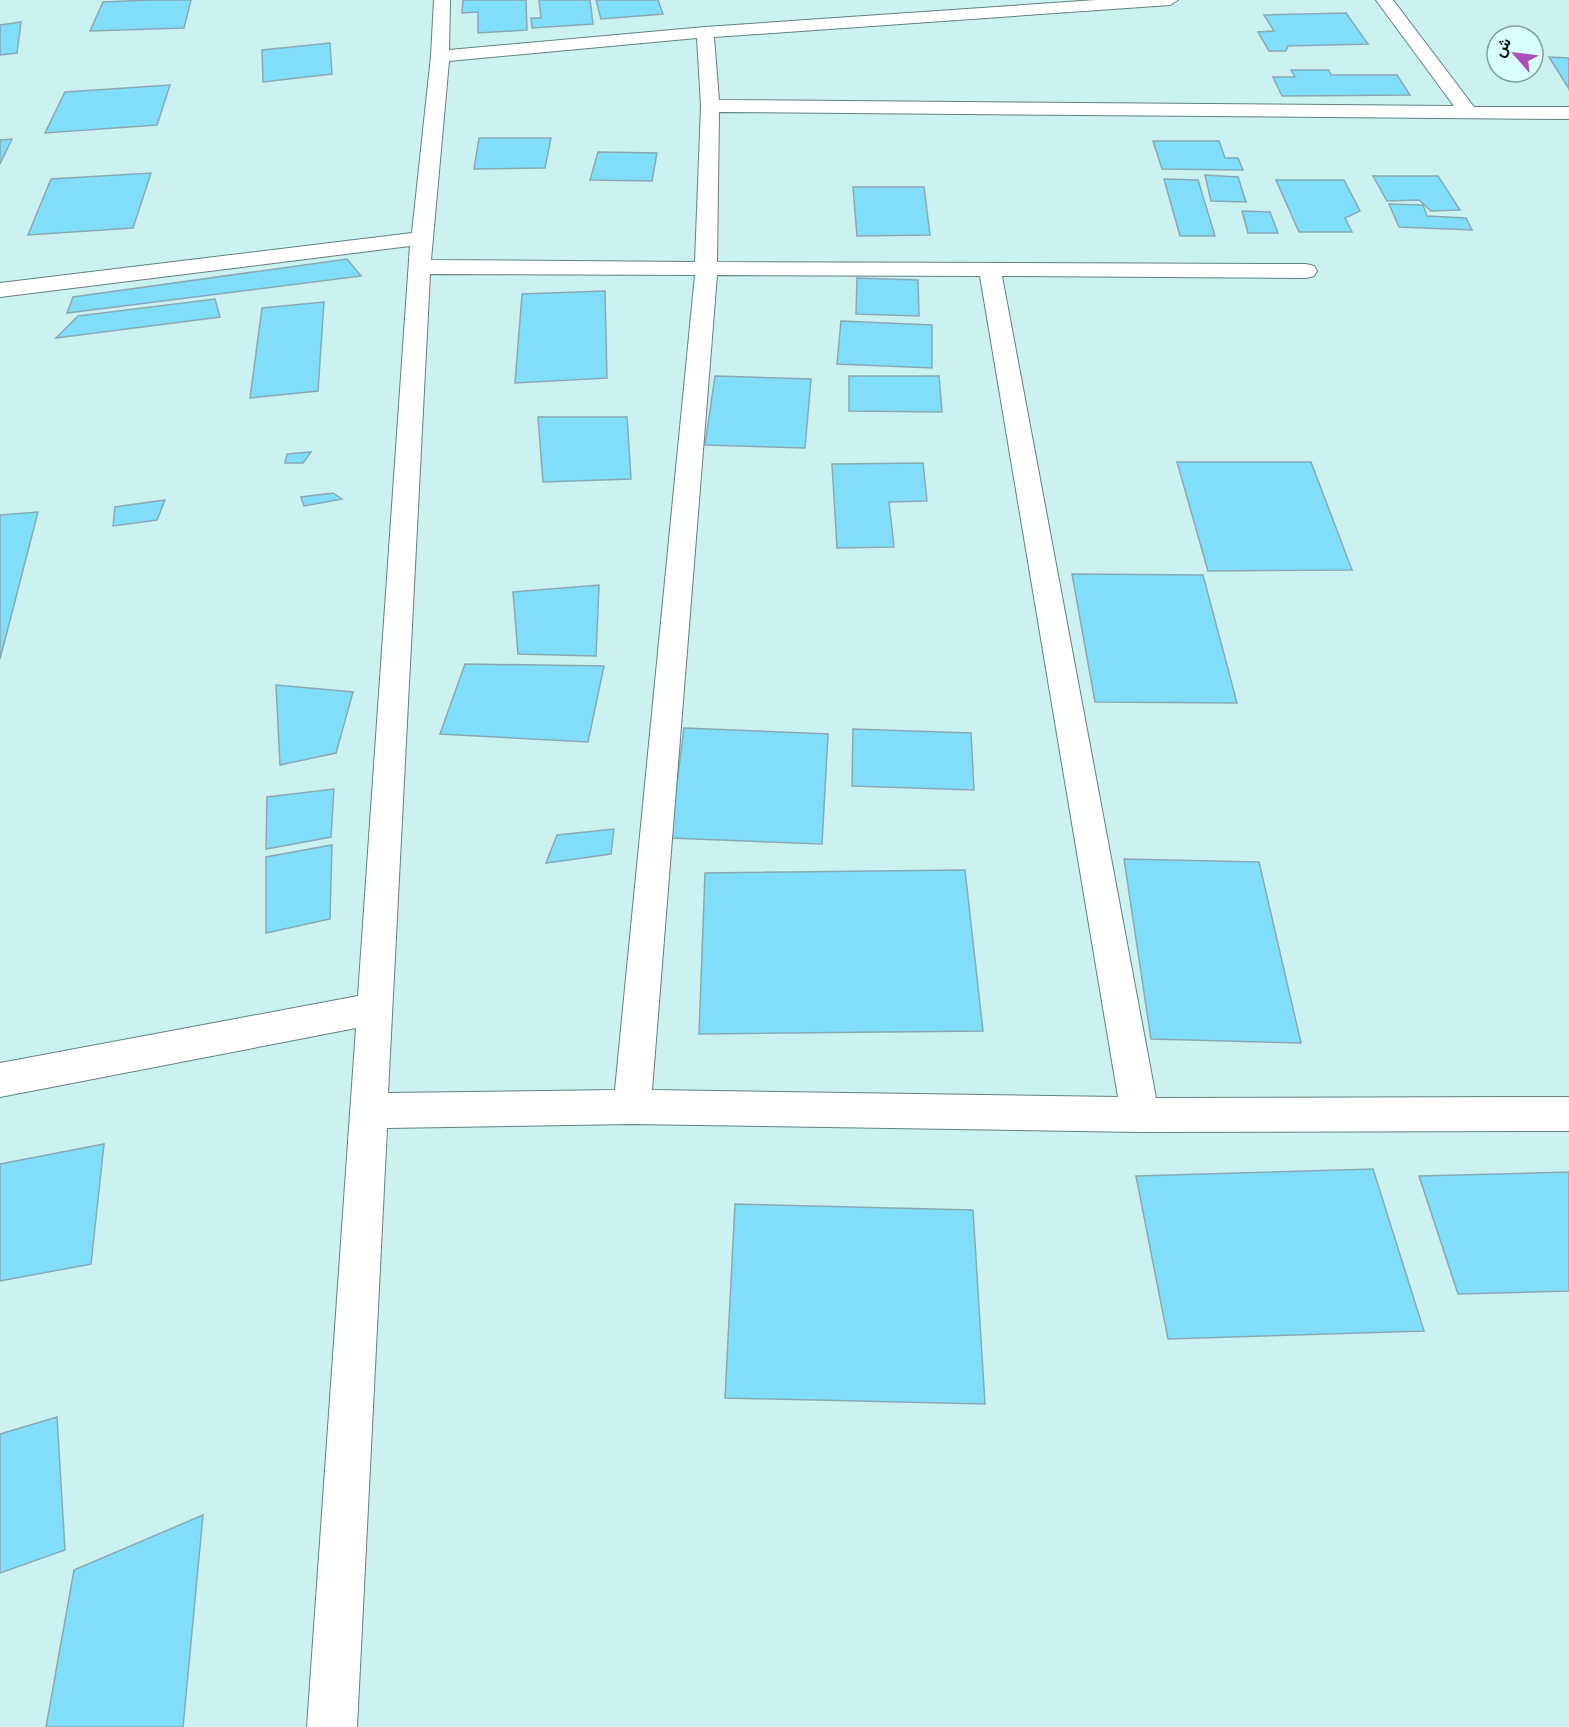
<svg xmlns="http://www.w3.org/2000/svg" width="1569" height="1727" font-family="'Open Sans',Vazirmatn,sans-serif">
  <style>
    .building { fill: #80defa; stroke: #88a9b4; stroke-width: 1.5 }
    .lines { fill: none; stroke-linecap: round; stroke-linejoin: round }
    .minor-casing { stroke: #5f8281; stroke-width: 2 }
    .minor { fill: #fff; fill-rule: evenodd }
  </style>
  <rect width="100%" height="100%" fill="#cbf1f0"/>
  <path class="building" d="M151 0H191L184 28 90 31 103 2Z
    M463 0H526L527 30 478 33V12L462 13Z
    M539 0H590L593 24 532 28 531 18H541Z
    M596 0H658L663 14 601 19Z
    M1346 13 1368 44 1288 46 1286 51H1269L1258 32 1274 31 1264 15Z
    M21 22 17 53 0 55V25Z
    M330 43 332 74 263 82 262 50Z
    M1549 57 1569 58V89Z
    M1291 70H1329L1331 75H1397L1410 95 1282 96 1273 77H1295Z
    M170 85 157 125 45 133 65 92Z
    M479 138H551L545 168 474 169Z
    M12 139 0 164V140Z
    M1153 141H1219L1225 158H1238L1243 170 1162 169Z
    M598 152 657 153 652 181 590 180Z
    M151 173 133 228 28 235 51 179Z
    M1205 175 1238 177 1246 202 1211 201Z
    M1373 176H1438L1460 210 1431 211 1419 200 1387 201Z
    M1164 179 1198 180 1215 236H1180Z
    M1276 180H1344L1360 211 1345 218 1352 232H1299Z
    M853 187H924L930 235 857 236Z
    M1389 204 1423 205 1427 216 1466 218 1472 230 1399 227Z
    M1242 211 1270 212 1278 233H1248Z
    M347 259 361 276 67 313 73 297Z
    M857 278 918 280 919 316 856 314Z
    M605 291 607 378 515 383 522 294Z
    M215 299 220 317 56 338 78 316Z
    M324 302 318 391 250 398 262 308Z
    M841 321 932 325V368L837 364Z
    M715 376 811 379 805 448 705 445Z
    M849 376H939L942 412 849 411Z
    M538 417H627L631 479 543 482Z
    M311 452 303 463H285L287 454Z
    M1177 462H1311L1352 570 1208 571Z
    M923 463 927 501 889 502 894 547 837 548 832 464Z
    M333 493 342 499 304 506 301 497Z
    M165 500 157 520 113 526 115 507Z
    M38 512 0 659V515Z
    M1072 574 1203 575 1237 703 1095 702Z
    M599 585 596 656 518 654 513 592Z
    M465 664 604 666 588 742 440 734Z
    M276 685 353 692 336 753 280 765Z
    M684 728 828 734 822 844 670 838Z
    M853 729 971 733 974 790 852 786Z
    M334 789 331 837 266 849 267 797Z
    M614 829 611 854 546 863 557 835Z
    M332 845 330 919 266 933V857Z
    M1124 859 1259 862 1301 1043 1151 1039Z
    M965 870 983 1031 699 1034 705 873Z
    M104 1144 91 1264 0 1281V1164Z
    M1373 1169 1424 1331 1168 1339 1136 1176Z
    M1569 1172V1291L1458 1294 1419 1176Z
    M735 1204 973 1210 985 1404 725 1398Z
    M57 1417 65 1550 0 1573V1434Z
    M203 1515 183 1727H46L74 1570Z"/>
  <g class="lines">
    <defs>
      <path id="minor" d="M434 0H450L449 50 705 27 1096 0H1178L1170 5 714 37 719 100 1454 106 1376 0H1393L1474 107H1569V119L719 112 717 262 1306 264 1314 266 1317 271 1314 276 1306 278 1002 276 1156 1098 1569 1097V1131L1140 1132 632 1124 387 1128 357 1727H307L356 1028 0 1097V1063L358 996 410 246 0 297V283L412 233 431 56ZM697 38 701 106 695 262 431 260 449 61ZM430 274 695 275 615 1090 388 1093ZM717 275 980 276 1118 1097 652 1090Z"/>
    </defs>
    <use href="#minor" class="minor-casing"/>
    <use href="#minor" class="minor"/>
  </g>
  <g transform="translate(1515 54) rotate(298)"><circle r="28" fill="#d8fffd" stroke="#839f9e" stroke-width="1.5"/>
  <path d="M0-4.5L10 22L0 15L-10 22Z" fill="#aa4fbb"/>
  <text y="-9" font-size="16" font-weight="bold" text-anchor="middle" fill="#041010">ش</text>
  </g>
</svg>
